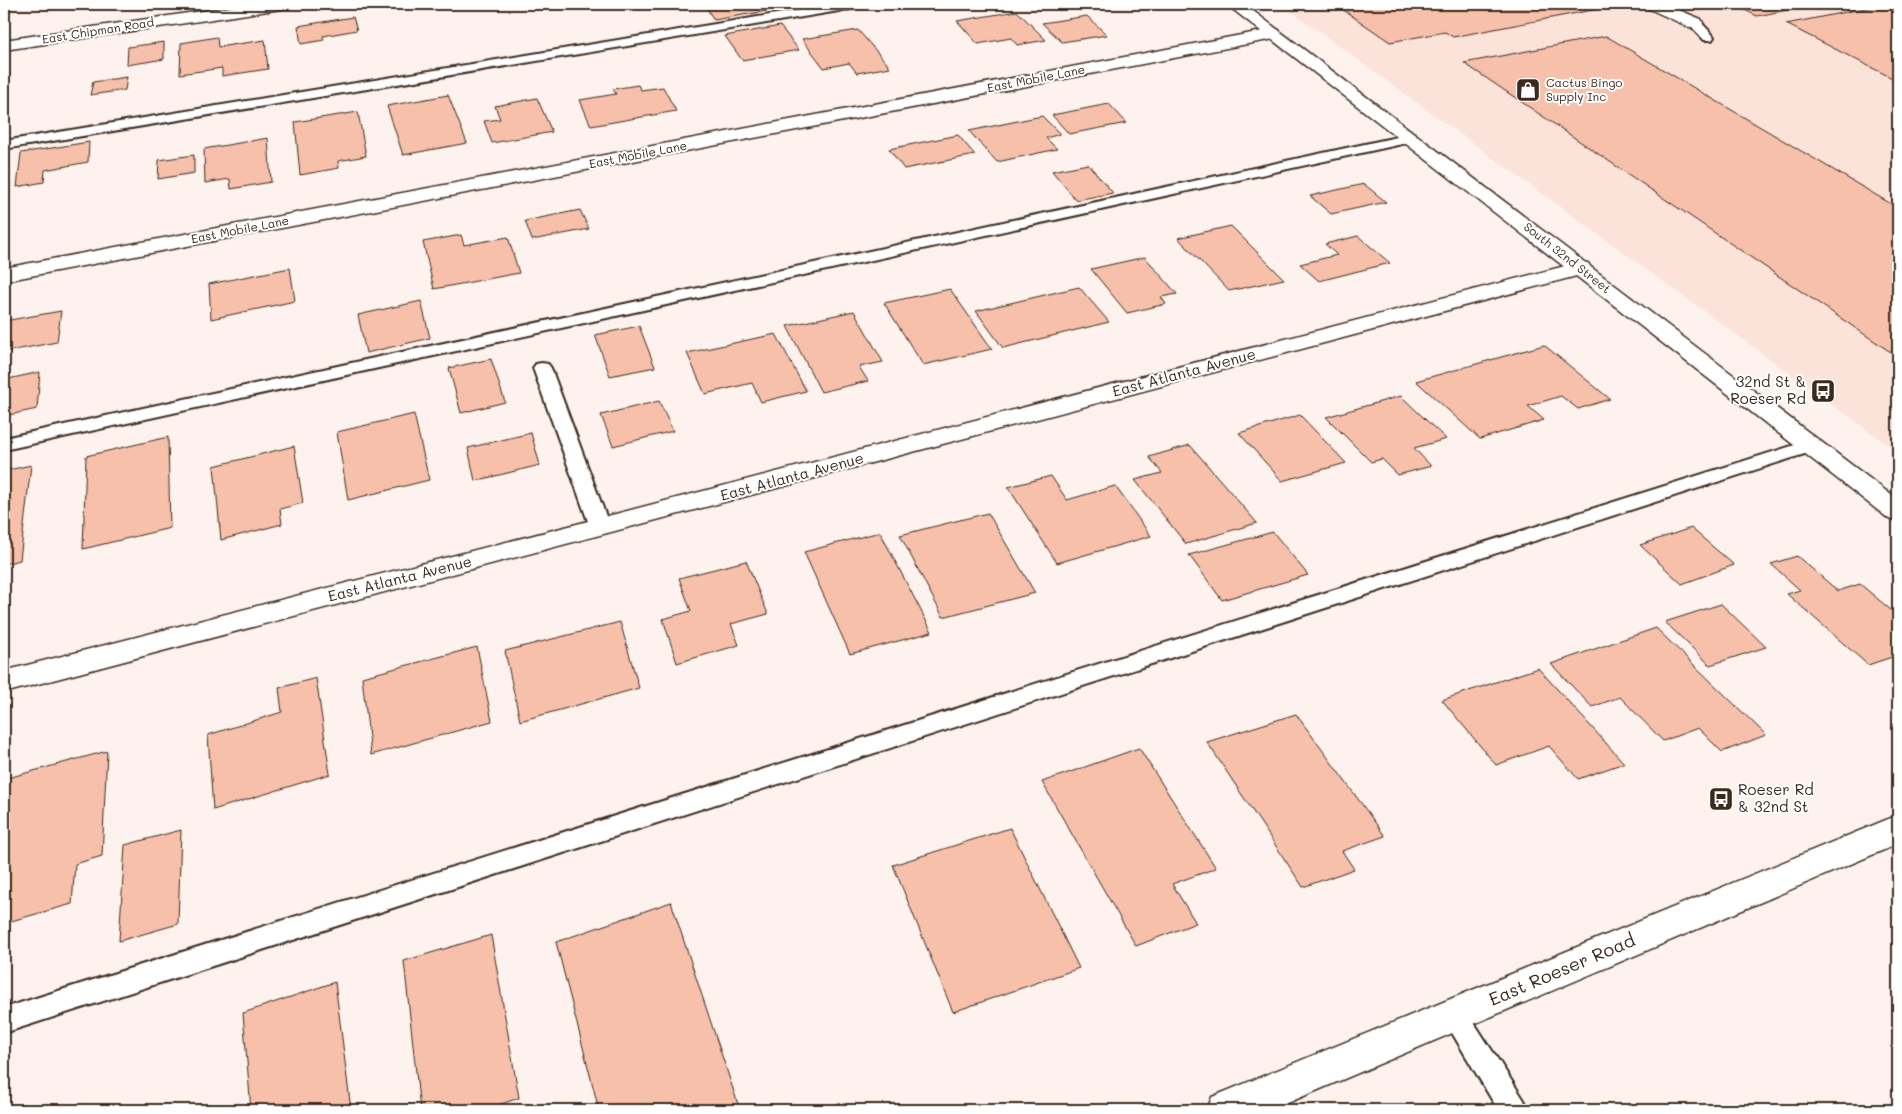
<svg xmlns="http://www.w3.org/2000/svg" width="1902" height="1114" font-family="Mali,sans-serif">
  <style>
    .built { fill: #fbe3da }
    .building { fill: #f7c0aa; stroke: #3b2a1e }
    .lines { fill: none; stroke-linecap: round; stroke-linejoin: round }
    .lane-casing { stroke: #3b2a1e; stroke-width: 4 }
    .street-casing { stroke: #3b2a1e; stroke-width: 3 }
    .secondary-casing { stroke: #3b2a1e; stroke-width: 3 }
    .lane { fill: #fff; fill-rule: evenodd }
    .street { fill: #fff; fill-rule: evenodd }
    .secondary { fill: #fff; fill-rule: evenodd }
    .labels { text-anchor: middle; stroke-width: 4; stroke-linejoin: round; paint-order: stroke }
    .far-street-label { font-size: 12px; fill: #3b2a1e; stroke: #fff }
    .far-poi-label { font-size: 12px; fill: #3b2a1e; stroke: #fff; text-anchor: start }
    .street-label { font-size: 15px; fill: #3b2a1e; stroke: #fff }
    .poi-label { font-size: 15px; fill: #3b2a1e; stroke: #fff; text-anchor: end }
    .near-street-label { font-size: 18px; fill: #3b2a1e; stroke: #fff }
  </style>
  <rect width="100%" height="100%" fill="#fdf2ee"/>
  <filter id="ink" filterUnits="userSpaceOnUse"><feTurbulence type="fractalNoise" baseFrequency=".02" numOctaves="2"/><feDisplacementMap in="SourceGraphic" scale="10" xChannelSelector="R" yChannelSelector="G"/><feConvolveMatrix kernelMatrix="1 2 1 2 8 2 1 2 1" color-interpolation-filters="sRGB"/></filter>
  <g filter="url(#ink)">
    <path class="built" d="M1281 4H1898V452L1357 59Z"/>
    <path class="building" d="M704 4H768L773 10 714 20Z
      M1357 4H1608V7L1453 37 1445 32 1390 42 1339 7Z
      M1733 4H1819L1757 16Z
      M1886 4H1898V81L1786 24Z
      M1017 11 1046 40 1017 45 1011 38 978 44 957 21Z
      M1087 16 1107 35 1062 42 1042 23Z
      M353 17 357 30 323 36 324 40 301 44 298 26Z
      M780 26 799 50 742 60 725 36Z
      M858 30 890 67 857 73 849 63 824 68 802 39Z
      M1606 36 1898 208V357L1464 63Z
      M217 37 218 47 265 40 268 69 222 76V68L180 74 181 43Z
      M164 42V59L127 65 128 47Z
      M127 77 125 90 90 95 93 82Z
      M638 85 641 90 663 87 676 111 591 126 580 100 616 94 613 89Z
      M448 95 467 143 403 155 387 106Z
      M537 98 552 132 492 143 484 121 500 119 495 106Z
      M1109 104 1127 123 1069 134 1052 115Z
      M358 112 366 156 338 161 339 168 300 175 295 122Z
      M1042 116 1060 134 1046 138 1057 149 997 162 969 131Z
      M958 135 975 155 904 169 889 149Z
      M268 138 271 182 231 189 230 179 205 183 204 149Z
      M89 142 88 162 45 170 44 182 17 187 21 153Z
      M194 155V173L158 179 159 160Z
      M1088 164 1113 193 1076 200 1052 171Z
      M1364 184 1386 202 1331 214 1310 196Z
      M580 210 589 229 532 240 525 221Z
      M1231 226 1284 279 1229 291 1178 238Z
      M461 235 464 245 508 237 519 273 434 289 423 242Z
      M1358 236 1390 263 1319 281 1300 264 1337 255 1325 244Z
      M1145 257 1177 294 1161 297 1166 304 1127 313 1091 269Z
      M290 268 295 301 211 319 209 284Z
      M1079 287 1109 322 1003 348 976 311Z
      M950 289 992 349 923 365 884 303Z
      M421 301 430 338 366 353 358 315Z
      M61 311 57 342 4 352V321Z
      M854 311 883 362 859 367 868 381 821 392 787 326Z
      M639 326 655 367 610 376 595 335Z
      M776 334 806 391 761 402 752 383 705 394 687 353Z
      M1544 345 1610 399 1578 409 1561 396 1528 406 1544 420 1480 439 1416 381Z
      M491 359 505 402 461 413 449 368Z
      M40 372 37 409 4 416V380Z
      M1401 396 1446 439 1414 448 1431 466 1398 475 1382 459 1371 462 1326 417Z
      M659 401 673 431 613 446 601 415Z
      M414 414 429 480 348 500 337 432Z
      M1300 415 1346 463 1282 481 1239 433Z
      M531 433 540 465 475 481 468 448Z
      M168 437 170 528 83 549 86 456Z
      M1190 445 1257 523 1186 544 1135 480 1162 473 1149 457Z
      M294 446 303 503 280 509 282 524 221 540 214 466Z
      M31 465 20 560 4 564V471Z
      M1051 476 1067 500 1115 486 1151 536 1057 563 1008 487Z
      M988 513 1035 593 943 617 900 535Z
      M1691 528 1734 565 1682 584 1640 545Z
      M880 532 932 632 850 654 804 552Z
      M1273 532 1308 575 1222 600 1189 555Z
      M1797 556 1838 591 1860 584 1898 616V655L1868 665 1787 594 1800 590 1771 564Z
      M746 561 768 614 731 624 739 645 677 663 663 619 691 611 679 578Z
      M1721 604 1766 647 1710 665 1665 622Z
      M620 622 639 688 520 721 505 651Z
      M1656 628 1766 735 1722 752 1698 728 1663 741 1620 697 1592 707 1551 664Z
      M477 647 492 721 371 755 362 677Z
      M1538 668 1624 763 1578 779 1549 746 1496 765 1442 700Z
      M316 678 330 774 213 810 208 735 282 712 279 688Z
      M1296 714 1385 836 1342 851 1354 869 1303 887 1207 742Z
      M1139 748 1216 868 1172 884 1196 923 1136 946 1042 782Z
      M107 751 102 856 75 864 72 904 4 923V779Z
      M1010 828 1079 968 953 1012 893 865Z
      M181 830 178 924 119 941 125 845Z
      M671 902 740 1110H599L556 942Z
      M491 935 519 1098 483 1110H420L404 961Z
      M335 982 351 1110H251L243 1013Z"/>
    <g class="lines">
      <defs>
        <path id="lane" d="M837 4H863L857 8 4 149V141Z
          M1695 19 1699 20 1712 34 1714 37 1712 40H1704L1691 26 1689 23 1691 20Z
          M1411 134 1418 138 1416 141 4 450V438Z
          M542 363 548 364 551 368 610 527 607 532 600 534 593 532 590 527 533 368 536 364Z
          M1811 440 1817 442 1820 446 1817 450 4 1033V1008Z
          M1455 1004 1464 1007 1524 1100 1528 1110H1498L1442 1016 1446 1007Z"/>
        <path id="street" d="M250 4H289L287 7 281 9 4 50V40Z
          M1643 4H1664L1701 19 1703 23 1701 27H1689L1645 7Z
          M1273 29 1279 30 1281 34 1279 38 4 281V268Z
          M1580 262 1588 263 1591 268 1588 273 4 693V671L600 518Z"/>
        <path id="secondary" d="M1226 4H1244L1898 500V522L1889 519Z
          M1898 815V844L1271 1110H1207L1212 1097Z"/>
      </defs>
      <use href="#lane" class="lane-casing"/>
      <use href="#street" class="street-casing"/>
      <use href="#secondary" class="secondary-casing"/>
      <use href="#lane" class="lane"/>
      <use href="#street" class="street"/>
      <use href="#secondary" class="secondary"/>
    </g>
  </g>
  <defs>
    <symbol id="shop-square" viewBox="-11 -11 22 22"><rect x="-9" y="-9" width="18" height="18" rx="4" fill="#3b2a1e" stroke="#fff"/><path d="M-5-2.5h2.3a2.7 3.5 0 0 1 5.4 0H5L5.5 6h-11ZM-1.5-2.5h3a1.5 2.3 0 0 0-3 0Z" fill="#fff"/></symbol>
    <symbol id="bus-square" viewBox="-11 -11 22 22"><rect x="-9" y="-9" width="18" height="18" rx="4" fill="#3b2a1e" stroke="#fff"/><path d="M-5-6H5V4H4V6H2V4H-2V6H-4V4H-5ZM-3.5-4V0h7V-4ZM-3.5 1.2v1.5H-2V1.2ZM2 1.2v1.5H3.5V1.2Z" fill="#fff"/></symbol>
  </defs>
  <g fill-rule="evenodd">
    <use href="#shop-square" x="1514" y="76" width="28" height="28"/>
    <use href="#bus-square" x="1809" y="377" width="28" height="28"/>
    <use href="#bus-square" x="1707" y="785" width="28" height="28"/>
  </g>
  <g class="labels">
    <g class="far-street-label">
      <text transform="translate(98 31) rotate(-9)" y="4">East Chipman Road</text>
      <text transform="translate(1036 79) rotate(-11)" y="4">East Mobile Lane</text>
      <text transform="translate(638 155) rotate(-11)" y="4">East Mobile Lane</text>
      <text transform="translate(240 230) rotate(-11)" y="4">East Mobile Lane</text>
      <text transform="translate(1567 258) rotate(38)" y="4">South 32nd Street</text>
    </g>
    <g class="far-poi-label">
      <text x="1546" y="87">Cactus Bingo<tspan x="1546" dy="14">Supply Inc</tspan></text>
    </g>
    <g class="street-label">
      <text transform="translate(1184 373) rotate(-15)" y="5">East Atlanta Avenue</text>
      <text transform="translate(792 477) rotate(-15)" y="5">East Atlanta Avenue</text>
      <text transform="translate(400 579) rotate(-14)" y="5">East Atlanta Avenue</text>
    </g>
    <g class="poi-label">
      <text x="1806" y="387">32nd St &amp;<tspan x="1806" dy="17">Roeser Rd</tspan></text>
      <text x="1738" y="795" text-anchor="start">Roeser Rd<tspan x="1738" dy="17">&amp; 32nd St</tspan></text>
    </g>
    <g class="near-street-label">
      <text transform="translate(1562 970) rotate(-23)" y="6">East Roeser Road</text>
    </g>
  </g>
  <rect width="1902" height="1114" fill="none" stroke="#fff" stroke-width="20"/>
  <rect x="10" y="10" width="1882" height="1094" fill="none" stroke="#3b2a1e" stroke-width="2" filter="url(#ink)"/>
</svg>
